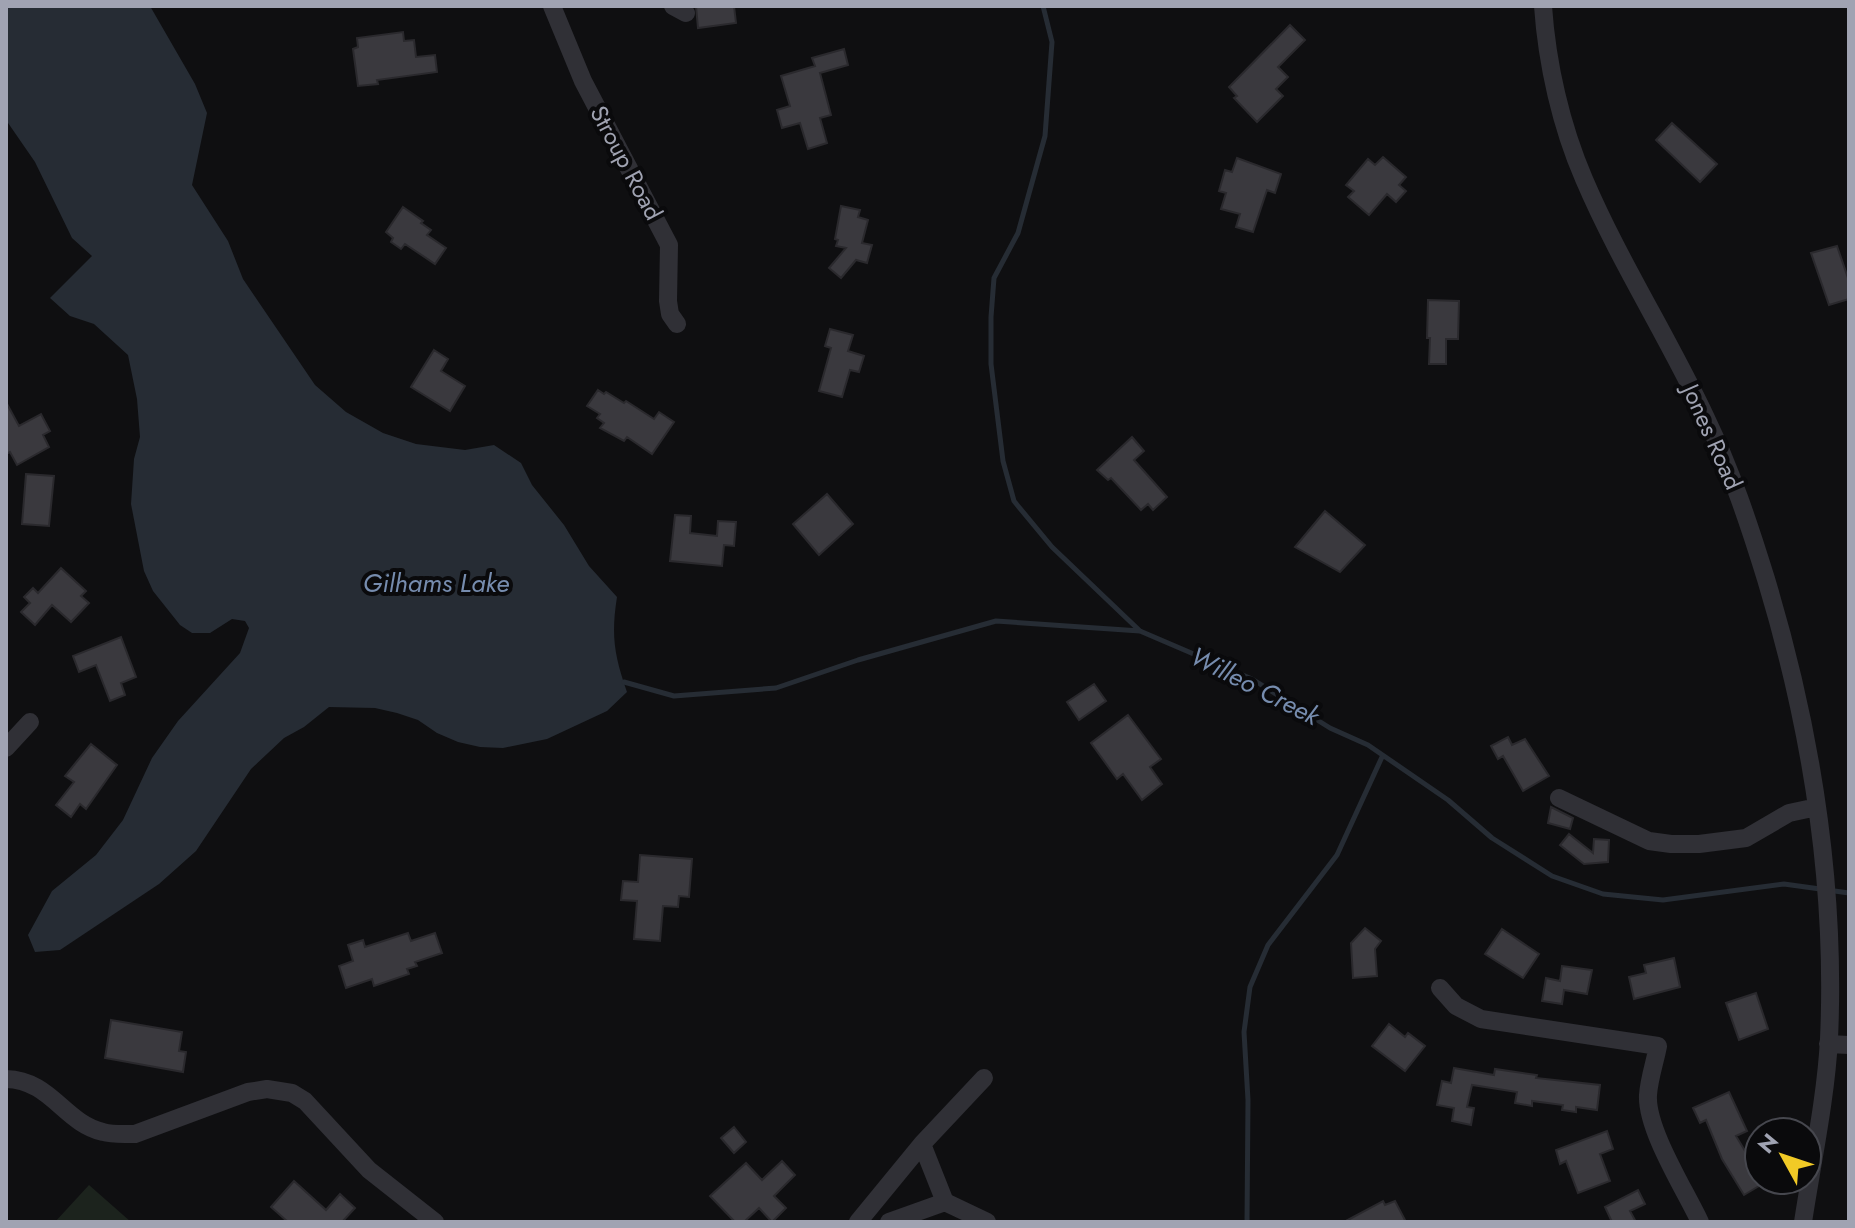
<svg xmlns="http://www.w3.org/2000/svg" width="1855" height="1228" font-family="Jost,sans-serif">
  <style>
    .green { fill: #1c231d }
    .water { fill: #262c34 }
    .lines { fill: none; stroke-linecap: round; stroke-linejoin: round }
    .stream { stroke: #262c34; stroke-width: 5 }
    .building { fill: #3a393e; stroke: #2a292d; stroke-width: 2 }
    .minor { stroke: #303036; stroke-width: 18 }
    .labels { text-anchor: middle; stroke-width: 8; stroke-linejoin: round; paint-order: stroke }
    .street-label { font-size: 24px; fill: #a0a3b2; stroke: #0a0a0c }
    .water-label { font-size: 26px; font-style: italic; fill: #768cae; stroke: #0a0a0c }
  </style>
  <rect width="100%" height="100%" fill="#0f0f11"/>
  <path class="green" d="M89 1185 131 1222H55Z"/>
  <path class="water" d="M6 6H150L195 84 207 113 192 185 228 241 243 279 315 385 346 412 383 433 416 444 465 450 494 445 521 463 532 485 564 525 589 566 617 597C611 635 614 655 627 692L607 711 547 739 503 748 480 747 458 742 437 733 418 720 397 713 375 708 329 707 304 727 284 738 251 769 196 851 159 884 60 950 35 952 28 935 52 891 96 855 123 820 152 758 178 721 240 653 249 628 245 621 232 619 210 633H192L180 625 153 591 144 571 131 504 134 459 140 437 137 399 128 355 94 324 70 316 50 298 92 256 72 238 35 162 6 120Z"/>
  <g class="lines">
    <path class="stream" d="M1043 6 1052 42 1045 136 1018 233 994 278 991 317V364L1003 461 1014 501 1018 506 1052 547 1140 631
      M624 682 674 696 776 688 858 660 996 621 1140 631 1252 679 1330 728 1368 745 1448 800 1492 838 1552 876 1603 894 1663 900 1784 884 1849 893
      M1247 1222 1248 1100 1244 1032 1250 987 1268 945 1337 855 1382 757"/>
  </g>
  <path class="building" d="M696 6H734L736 23 698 28Z
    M1290 25 1305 40 1278 67 1288 77 1276 89 1283 96 1257 122 1234 98 1237 96 1229 87Z
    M403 32 404 41 414 40 416 57 435 55 437 72 377 80 378 84 358 86 353 49 358 47 357 38Z
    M844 49 848 65 820 73 831 115 820 118 827 143 808 149 800 123 782 128 777 110 790 106 781 76 815 66 812 58Z
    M1672 123 1717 164 1700 182 1656 140Z
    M1383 157 1406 177 1399 185 1406 191 1396 202 1387 194 1369 215 1348 197 1354 191 1346 185 1368 159 1375 165Z
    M1237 158 1281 174 1275 193 1267 190 1253 232 1236 227 1240 214 1221 209 1226 193 1219 191 1225 170 1232 172Z
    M841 206 860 210 858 217 868 220 862 243 872 245 867 263 856 260 841 278 829 268 846 248 836 246 838 240 835 239Z
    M403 207 423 221 421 223 431 230 427 235 446 248 435 264 405 244 401 249 391 242 393 238 386 232Z
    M1837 246 1849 281V299L1829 305 1811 253Z
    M1428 300 1459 301 1458 339H1446V364H1429L1430 338H1427Z
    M830 329 853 335 848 351 864 356 859 372 850 370 842 397 819 391 831 348 825 346Z
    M434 350 448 359 441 371 465 386 450 411 411 387Z
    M598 390 604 394 606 392 624 403 626 401 654 419 659 412 674 422 652 454 627 437 624 441 600 428 604 423 597 418 600 414 587 406Z
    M6 402 19 426 41 414 50 431 43 435 49 447 17 465 10 452 6 454Z
    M1132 437 1144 451 1134 460 1167 497 1153 510 1148 504 1141 510 1111 478 1108 480 1097 470Z
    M26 474 54 476 49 526 22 524Z
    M827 494 853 524 819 555 793 524Z
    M1325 511 1365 545 1340 572 1295 547Z
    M675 515 691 516 690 533 717 536 718 521 736 522 734 546 724 545 722 566 670 561Z
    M61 568 86 591 81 596 89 603 71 622 52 605 35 625 21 612 30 603 24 597 33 588 38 593Z
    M121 637 136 677 121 683 125 695 110 701 96 665 79 672 73 656Z
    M1094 684 1106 701 1079 720 1067 702Z
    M1128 715 1161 759 1150 767 1162 784 1142 800 1123 774 1117 779 1091 743Z
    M1508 737 1512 745 1525 739 1549 776 1523 791 1503 756 1498 759 1491 746Z
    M91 744 117 765 86 809 80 804 71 817 56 805 74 782 65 776Z
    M1551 807 1573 818 1570 829 1548 823Z
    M1569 834 1593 853 1594 839 1609 840 1608 862 1584 864 1560 845Z
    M640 855 692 859 689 897 679 896 678 907 663 906 660 941 634 939 637 901 621 900 623 881 638 882Z
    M1365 928 1381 941 1375 949 1377 976 1353 978 1351 943Z
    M1502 929 1539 954 1523 978 1485 954Z
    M408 933 411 941 435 933 442 953 415 962 417 966 407 969 409 974 374 986 372 979 346 988 339 966 353 961 348 945 363 940 365 947Z
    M1674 958 1680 987 1634 999 1629 977 1646 973 1644 965Z
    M1562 966 1592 970 1587 994 1564 990 1562 1004 1542 1001 1546 978 1560 981Z
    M1756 993 1768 1029 1739 1040 1726 1003Z
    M111 1020 182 1032 179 1051 186 1052 183 1072 105 1058Z
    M1389 1024 1405 1037 1408 1033 1425 1046 1405 1071 1372 1046Z
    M1454 1068 1494 1075 1495 1069 1537 1075 1536 1078 1600 1085 1597 1110 1576 1107V1112L1562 1110 1563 1105 1532 1101V1106L1515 1103 1517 1092 1472 1085 1467 1107 1474 1108 1471 1125 1452 1121 1454 1108 1437 1105 1442 1081 1451 1083Z
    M1729 1092 1747 1131 1736 1136 1759 1174V1186L1744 1195 1722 1159 1706 1120 1700 1123 1693 1108Z
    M734 1127 746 1142 734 1153 721 1138Z
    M1607 1131 1613 1149 1600 1154 1610 1181 1578 1193 1566 1161 1560 1164 1556 1150Z
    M782 1161 795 1175 774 1196 786 1208 772 1222 759 1208 744 1222H735L710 1196 746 1163 762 1180Z
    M294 1181 326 1210 340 1194 355 1208 342 1222H288L271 1207Z
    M1638 1190 1645 1204 1630 1211 1636 1222H1612L1605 1207Z
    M1383 1201 1385 1205 1395 1201 1406 1222H1344Z"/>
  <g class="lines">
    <path class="minor" d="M552 6 583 81 669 245 668 301 670 314 677 324
      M673 6 686 13
      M1543 6C1547 64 1561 126 1584 179 1619 261 1668 337 1706 418 1731 470 1749 524 1766 579 1811 728 1836 883 1829 1039 1826 1098 1812 1163 1803 1222
      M6 748 30 722
      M1559 798 1649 841 1671 844H1699L1746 838 1789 813 1817 807
      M1440 988 1456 1006 1481 1019 1658 1046C1655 1062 1649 1079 1648 1095 1646 1129 1685 1190 1700 1222
      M1828 1044 1849 1045
      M6 1079C51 1080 64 1123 103 1132 113 1135 124 1134 135 1134L248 1092 267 1089 292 1093 305 1101 369 1170 435 1222
      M922 1144 945 1202
      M858 1222 922 1144 984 1078
      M889 1222 945 1202 987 1222"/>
  </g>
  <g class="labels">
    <g class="street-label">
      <text transform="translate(626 163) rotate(62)" y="8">Stroup Road</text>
      <text transform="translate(1712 437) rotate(66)" y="8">Jones Road</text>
    </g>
    <g class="water-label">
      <text x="436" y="592">Gilhams Lake</text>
      <text transform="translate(1255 686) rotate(27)" y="9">Willeo Creek</text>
    </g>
  </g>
  <rect width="1855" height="1228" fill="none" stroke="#a0a3b2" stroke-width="16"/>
  <g transform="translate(1783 1156) rotate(310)"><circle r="38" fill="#0a0a0c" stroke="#46474e" stroke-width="2"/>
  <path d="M0-6L14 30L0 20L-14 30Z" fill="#f1ca26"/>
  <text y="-12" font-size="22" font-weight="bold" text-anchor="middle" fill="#a0a3b2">N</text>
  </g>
</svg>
